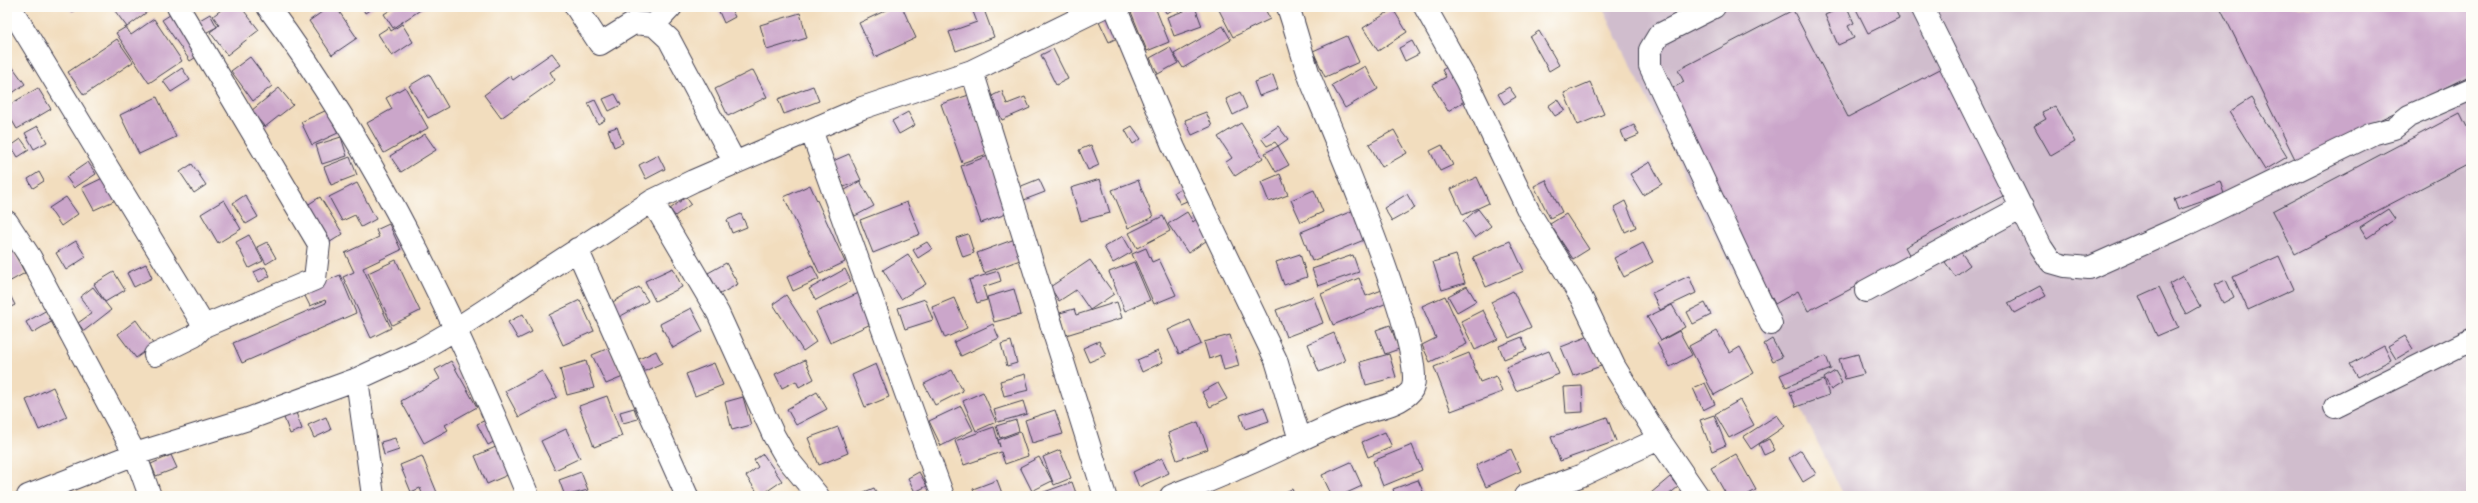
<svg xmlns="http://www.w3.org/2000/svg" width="2478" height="503" font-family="'Comic Neue',sans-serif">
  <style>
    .industrial { fill: #d0bdcd }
    .building { fill: #cba6ca }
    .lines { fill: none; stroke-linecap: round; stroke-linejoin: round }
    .minor-casing { stroke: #413e4f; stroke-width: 24 }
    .minor { stroke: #fff; stroke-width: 22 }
  </style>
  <rect width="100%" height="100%" fill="#fdfcf7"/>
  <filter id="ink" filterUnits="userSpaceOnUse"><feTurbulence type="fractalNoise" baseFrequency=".025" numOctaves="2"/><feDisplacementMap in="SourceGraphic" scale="8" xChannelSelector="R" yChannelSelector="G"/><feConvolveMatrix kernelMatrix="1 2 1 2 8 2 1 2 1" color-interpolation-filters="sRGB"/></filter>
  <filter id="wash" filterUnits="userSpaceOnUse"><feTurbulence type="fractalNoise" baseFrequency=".012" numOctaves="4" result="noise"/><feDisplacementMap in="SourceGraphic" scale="16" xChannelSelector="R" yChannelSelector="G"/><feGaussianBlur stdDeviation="0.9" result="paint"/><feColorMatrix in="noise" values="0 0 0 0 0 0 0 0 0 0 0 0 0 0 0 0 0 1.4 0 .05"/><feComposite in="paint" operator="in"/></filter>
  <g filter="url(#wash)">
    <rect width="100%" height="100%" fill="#f2ddbe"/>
    <path class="industrial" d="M1602 7H2471V496H1844Z"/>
    <g id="blocks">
      <path class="building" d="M68 7H79L72 12Z
        M112 7H150L151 9 127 27Z
        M225 7H241L259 30 227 55 210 32 219 25 213 16Z
        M299 7H308L302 11Z
        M329 7H336L357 38 332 55 309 21Z
        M362 7H374L365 13Z
        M395 7H425L393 28 384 14Z
        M717 7H730L735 17 724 23Z
        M893 7H902L916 38 875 57 859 23Z
        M978 7H983L994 37 956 51 949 32 977 22 972 9Z
        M1129 7H1155L1169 42 1147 51Z
        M1163 7H1179L1166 13Z
        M1195 7 1202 26 1174 36 1167 17Z
        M1225 7H1264L1270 19 1233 37 1219 10Z
        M1843 7H1847L1854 23 1848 26 1854 38 1838 45 1825 15Z
        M1855 7H1894L1899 18 1868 33Z
        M2220 7H2471V75L2296 161Z
        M1393 9 1407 32 1378 51 1363 28Z
        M1793 10 1848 117 1942 68 2007 194 1905 247 1911 258 1808 311 1798 291 1775 304 1665 92 1684 82 1678 70Z
        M173 13 201 54 190 61 162 20Z
        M800 13 807 38 767 50 760 25Z
        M1110 13 1121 36 1109 42 1098 19Z
        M210 14 217 27 205 33 198 21Z
        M154 19 182 61 149 83 116 33 126 27 131 35Z
        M402 24 413 42 392 56 378 34 389 27 391 31Z
        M1223 26 1231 40 1183 68 1174 54Z
        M1539 31 1559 65 1549 71 1530 37Z
        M1347 36 1359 62 1325 77 1313 51Z
        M117 39 133 62 84 95 68 72Z
        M1412 41 1419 54 1405 61 1399 48Z
        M1170 47 1178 63 1158 74 1150 58Z
        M1053 49 1068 79 1056 85 1041 55Z
        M552 53 561 65 550 72 555 80 501 118 484 95 510 76 513 80Z
        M250 57 272 86 253 101 231 71Z
        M9 62 25 84 7 97V63Z
        M1450 65 1471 97 1448 111 1432 85 1446 77 1442 70Z
        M1365 66 1378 89 1345 108 1332 85Z
        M182 68 190 80 171 92 163 81Z
        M753 70 767 97 728 116 715 89Z
        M429 74 448 107 428 118 409 86Z
        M1273 75 1278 89 1259 96 1254 82Z
        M1590 82 1604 114 1578 125 1564 93Z
        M813 86 819 101 784 114 778 99Z
        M405 87 428 128 384 153 367 123 392 109 386 98Z
        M1509 87 1516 97 1504 104 1498 94Z
        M38 88 51 109 17 129 7 112V106Z
        M279 88 293 105 265 127 251 111Z
        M1002 91 1007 104 1025 97 1030 108 1002 120 992 96Z
        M1240 92 1247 108 1233 115 1226 99Z
        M615 94 621 105 609 111 603 99Z
        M969 95 990 153 962 163 941 104Z
        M157 97 176 137 139 154 120 115Z
        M2251 98 2287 157 2265 170 2229 112Z
        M1558 99 1565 110 1555 116 1548 106Z
        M595 100 605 120 598 124 588 103Z
        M2055 106 2075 142 2051 156 2034 126 2046 119 2042 112Z
        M327 110 338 133 312 145 301 122Z
        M908 112 915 125 899 134 892 121Z
        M1206 112 1212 126 1192 135 1185 120Z
        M2460 113 2471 135V162L2295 254 2273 211Z
        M1241 123 1263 158 1235 176 1226 162 1232 158 1218 137Z
        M1634 125 1639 135 1625 141 1621 131Z
        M38 126 47 142 34 149 25 133Z
        M1132 126 1141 139 1133 144 1125 130Z
        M1278 126 1288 139 1278 146 1275 142 1267 146 1261 138Z
        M617 127 623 143 614 147 608 130Z
        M1394 130 1407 153 1382 167 1369 144Z
        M425 134 436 150 401 172 390 156Z
        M341 137 347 156 322 164 316 145Z
        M21 139 29 150 18 157 11 146Z
        M1091 145 1099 165 1088 170 1079 150Z
        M1442 145 1453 165 1440 171 1430 151Z
        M1278 146 1289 165 1276 172 1265 153Z
        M849 154 861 180 844 187 833 161Z
        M658 155 665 169 646 179 639 165Z
        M988 156 1009 213 981 223 961 166Z
        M350 157 357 175 331 185 324 167Z
        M88 162 96 174 74 188 66 177Z
        M1650 162 1662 184 1643 195 1630 174Z
        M192 164 206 185 194 193 180 172Z
        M39 172 44 181 33 188 28 179Z
        M1280 174 1288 195 1269 202 1261 182Z
        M109 175 120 198 94 210 82 188Z
        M1477 177 1489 203 1463 215 1451 189Z
        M1039 179 1045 192 1024 200 1019 187Z
        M1100 179 1110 213 1081 221 1071 188Z
        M1138 180 1153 217 1128 228 1112 190Z
        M1546 180 1562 212 1550 218 1534 186Z
        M860 181 874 206 855 216 842 192Z
        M2220 181 2224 194 2178 210 2174 199Z
        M357 183 376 219 361 227 355 215 342 221 329 197Z
        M810 185 845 262 820 274 784 197Z
        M1183 187 1189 200 1180 204 1174 192Z
        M1314 190 1323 212 1301 222 1291 200Z
        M1407 194 1415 208 1392 221 1384 208Z
        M245 195 258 217 246 224 233 203Z
        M66 197 78 214 61 226 49 208Z
        M320 197 343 234 327 244 304 207Z
        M686 197 691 204 675 216 670 209Z
        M224 200 241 229 218 243 201 214Z
        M1625 201 1636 227 1625 232 1614 207Z
        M907 202 920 234 873 253 860 220Z
        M1478 209 1491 226 1475 238 1463 221Z
        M2388 209 2395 219 2367 238 2360 227Z
        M1352 211 1364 240 1312 261 1301 232Z
        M1187 212 1193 222 1199 217 1212 237 1188 253 1168 224Z
        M741 214 747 227 732 233 727 220Z
        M1566 214 1589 249 1573 259 1550 224Z
        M1163 216 1170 231 1137 248 1129 233Z
        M389 224 401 250 363 268 391 328 371 338 343 277 354 272 345 253 379 237 376 230Z
        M968 234 974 253 963 257 956 238Z
        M249 235 263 261 249 268 236 242Z
        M1123 236 1132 252 1113 263 1104 247Z
        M1015 239 1023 259 984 273 977 253Z
        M76 241 86 257 66 270 56 253Z
        M1510 241 1524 271 1486 287 1473 257Z
        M267 242 276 258 266 264 257 247Z
        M927 242 932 249 918 258 913 250Z
        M1643 243 1653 262 1624 277 1614 258Z
        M10 245 25 273 7 283V246Z
        M1146 248 1152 262 1159 259 1176 295 1154 304 1132 254Z
        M1960 251 1970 265 1955 276 1945 262Z
        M908 254 926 284 901 299 883 270Z
        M1300 254 1307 277 1284 285 1276 262Z
        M1353 255 1359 272 1318 286 1312 269Z
        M1456 255 1465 283 1442 290 1433 262Z
        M2279 256 2294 289 2248 310 2233 277Z
        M396 260 420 311 392 325 368 273Z
        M1090 260 1114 294 1090 310 1076 290 1059 301 1050 287Z
        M1134 262 1150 300 1125 311 1109 272Z
        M726 263 738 284 720 294 708 273Z
        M146 264 152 278 134 287 127 273Z
        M812 265 819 279 793 291 787 277Z
        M265 267 270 276 259 282 254 272Z
        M673 268 682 287 655 301 645 281Z
        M845 269 851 281 816 300 809 289Z
        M998 271 1001 281 983 287 987 300 977 303 969 280Z
        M114 272 125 290 105 302 94 284Z
        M340 275 356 313 242 363 233 343 326 303 325 300 310 306 303 292Z
        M1689 276 1696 293 1660 310 1652 293Z
        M2183 276 2200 306 2186 314 2169 284Z
        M1359 278 1366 296 1382 290 1387 303 1333 325 1321 294Z
        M2226 280 2234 297 2223 303 2214 285Z
        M1467 286 1476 301 1457 312 1448 296Z
        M2040 286 2046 296 2014 313 2008 303Z
        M93 287 111 310 84 331 78 323 92 313 80 297Z
        M639 287 648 301 619 317 611 303Z
        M2159 287 2178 327 2157 336 2139 296Z
        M7 289 15 305 7 309Z
        M1014 289 1021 315 994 322 987 297Z
        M1513 291 1531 327 1509 338 1491 302Z
        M859 293 873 323 830 343 816 312Z
        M786 295 816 342 803 351 773 304Z
        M1313 296 1323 323 1286 337 1276 310Z
        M1445 296 1467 344 1430 362 1422 345 1436 338 1422 306Z
        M954 298 967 328 945 338 932 307Z
        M925 299 933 320 905 329 898 308Z
        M580 300 594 331 563 345 549 315Z
        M1117 302 1122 318 1066 335 1060 313 1074 309 1076 315Z
        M1705 303 1711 315 1693 324 1687 312Z
        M1672 305 1685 327 1661 340 1647 317Z
        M691 308 703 331 673 348 660 324Z
        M47 310 53 321 32 333 26 322Z
        M1483 310 1498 339 1475 350 1461 321Z
        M523 314 532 332 518 339 508 322Z
        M136 320 154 345 136 358 118 334Z
        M1190 320 1201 344 1179 354 1168 330Z
        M993 324 999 338 961 356 954 342Z
        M1390 325 1399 349 1385 354 1376 330Z
        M1679 331 1692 355 1670 367 1657 343Z
        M1717 331 1730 353 1740 347 1754 373 1714 395 1689 346Z
        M1334 333 1345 361 1319 372 1308 344Z
        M1230 335 1239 366 1224 370 1220 355 1209 359 1204 342Z
        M1589 336 1601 366 1573 376 1561 347Z
        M2405 336 2413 349 2396 359 2388 346Z
        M1522 337 1527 350 1504 359 1499 346Z
        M1772 339 1782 357 1773 361 1764 344Z
        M1011 341 1017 363 1007 366 1001 344Z
        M1099 341 1106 355 1089 362 1083 348Z
        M2384 346 2391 360 2358 377 2350 364Z
        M609 348 623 377 606 384 592 355Z
        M656 351 662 363 643 372 637 360Z
        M1158 351 1163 362 1142 372 1137 360Z
        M1549 351 1559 374 1516 391 1506 367Z
        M1469 353 1480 382 1496 376 1502 392 1451 411 1434 367Z
        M1389 354 1396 377 1366 385 1360 362Z
        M1858 354 1864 374 1845 379 1839 359Z
        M1826 356 1831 369 1786 387 1780 375Z
        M805 360 814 379 799 387 796 381 782 388 775 374Z
        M451 361 477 407 445 425 448 430 424 443 401 401 440 379 435 370Z
        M586 361 594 388 567 395 560 369Z
        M714 363 723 385 695 396 686 374Z
        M876 364 889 397 865 407 852 375Z
        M952 370 963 391 935 405 924 384Z
        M542 371 557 397 519 417 505 391Z
        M1835 371 1842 383 1831 390 1824 378Z
        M1025 374 1029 390 1004 396 1000 381Z
        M1824 380 1829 395 1796 407 1790 392Z
        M1218 383 1227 399 1210 407 1202 392Z
        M1705 383 1715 404 1703 410 1693 388Z
        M1582 386 1583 412 1566 413 1564 387Z
        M53 387 67 417 39 430 26 400Z
        M817 392 827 409 796 425 787 409Z
        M983 392 996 422 976 431 963 401Z
        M607 396 622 436 594 447 579 406Z
        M743 397 751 425 732 430 725 402Z
        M1740 400 1754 425 1729 438 1715 414Z
        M1023 401 1027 414 998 422 994 410Z
        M961 406 973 430 941 446 929 421Z
        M1264 407 1269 421 1245 429 1240 415Z
        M634 408 638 419 623 423 620 412Z
        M295 410 302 429 290 434 283 415Z
        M1055 410 1063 434 1032 443 1025 420Z
        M1714 415 1726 445 1712 451 1700 420Z
        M1777 415 1785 426 1751 449 1743 437Z
        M326 417 331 430 314 438 308 425Z
        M1607 417 1616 441 1560 461 1551 437Z
        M488 419 499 439 488 445 477 424Z
        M1016 420 1019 431 1000 438 996 426Z
        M1198 422 1208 449 1177 460 1168 433Z
        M838 427 848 453 819 465 808 438Z
        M994 427 1000 447 998 440 1020 432 1028 456 1005 464 1001 452 964 465 955 441Z
        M566 429 580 458 555 470 541 441Z
        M1385 432 1392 447 1368 457 1362 442Z
        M395 438 399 450 384 455 381 442Z
        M1769 439 1775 450 1764 455 1759 444Z
        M1412 445 1422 470 1383 486 1373 461Z
        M498 446 510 474 487 484 475 456Z
        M1511 449 1521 471 1486 487 1476 465Z
        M1060 450 1071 478 1054 485 1043 457Z
        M1801 450 1816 474 1803 482 1789 458Z
        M763 454 782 481 760 496 746 476 758 467 754 460Z
        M1736 454 1756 490 1745 496H1727L1711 468Z
        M171 455 177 468 156 476 151 464Z
        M422 456 438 495 435 496H423L420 488 411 492 400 465Z
        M1039 457 1052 481 1032 491 1020 467Z
        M1162 458 1169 473 1139 487 1133 472Z
        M1351 462 1362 486 1340 496H1332L1322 475Z
        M581 472 588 490 565 496 559 480Z
        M919 472 927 486 915 492 908 478Z
        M1670 477 1678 487 1667 496H1653L1651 493Z
        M7 479 11 487 7 489Z
        M997 480 1003 496H975L973 489Z
        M1418 480 1425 496H1395L1393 489Z
        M1072 482 1077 496H1033Z
        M874 488 878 496H863L862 493Z
        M1292 489 1295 496H1276Z
        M1684 491 1687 496H1674Z"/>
    </g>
  </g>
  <g filter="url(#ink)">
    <use href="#blocks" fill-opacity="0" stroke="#413e4f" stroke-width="1"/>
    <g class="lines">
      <defs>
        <path id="minor" d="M10 7 204 326
          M268 7C379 156 458 325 528 496
          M576 7 600 44 634 23 654 25 669 39 735 163
          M1115 7 1174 148 1276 360 1300 440
          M1425 7 1467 82 1529 212 1581 297 1614 366 1659 439 1698 496
          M1714 7 1659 35 1650 50V66L1771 324
          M1922 7 2041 247 2051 262 2065 266 2089 268 2183 226 2372 134 2394 128 2409 116 2471 89
          M654 25 671 7
          M972 71 1105 496
          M811 130 943 496
          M652 201 718 313 774 436 786 457 818 496
          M7 222 30 257 135 454 150 496
          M577 249 687 496
          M1866 291 2022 207
          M155 355 194 336 204 326 315 279 319 244 178 7
          M357 379 373 496
          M2335 407 2471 340
          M28 496 135 454 248 419 357 379 420 350 456 329 652 201 693 181 862 108 972 71 1103 7
          M1171 496C1193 487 1215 479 1236 469 1278 452 1317 430 1359 414 1375 408 1400 405 1411 391 1433 363 1327 120 1310 78 1302 55 1296 30 1288 7
          M1525 496 1580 476 1659 439"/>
      </defs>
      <use href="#minor" class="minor-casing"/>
      <use href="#minor" class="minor"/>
    </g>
  </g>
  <rect width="2478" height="503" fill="none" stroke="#fdfcf7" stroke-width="24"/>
</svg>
